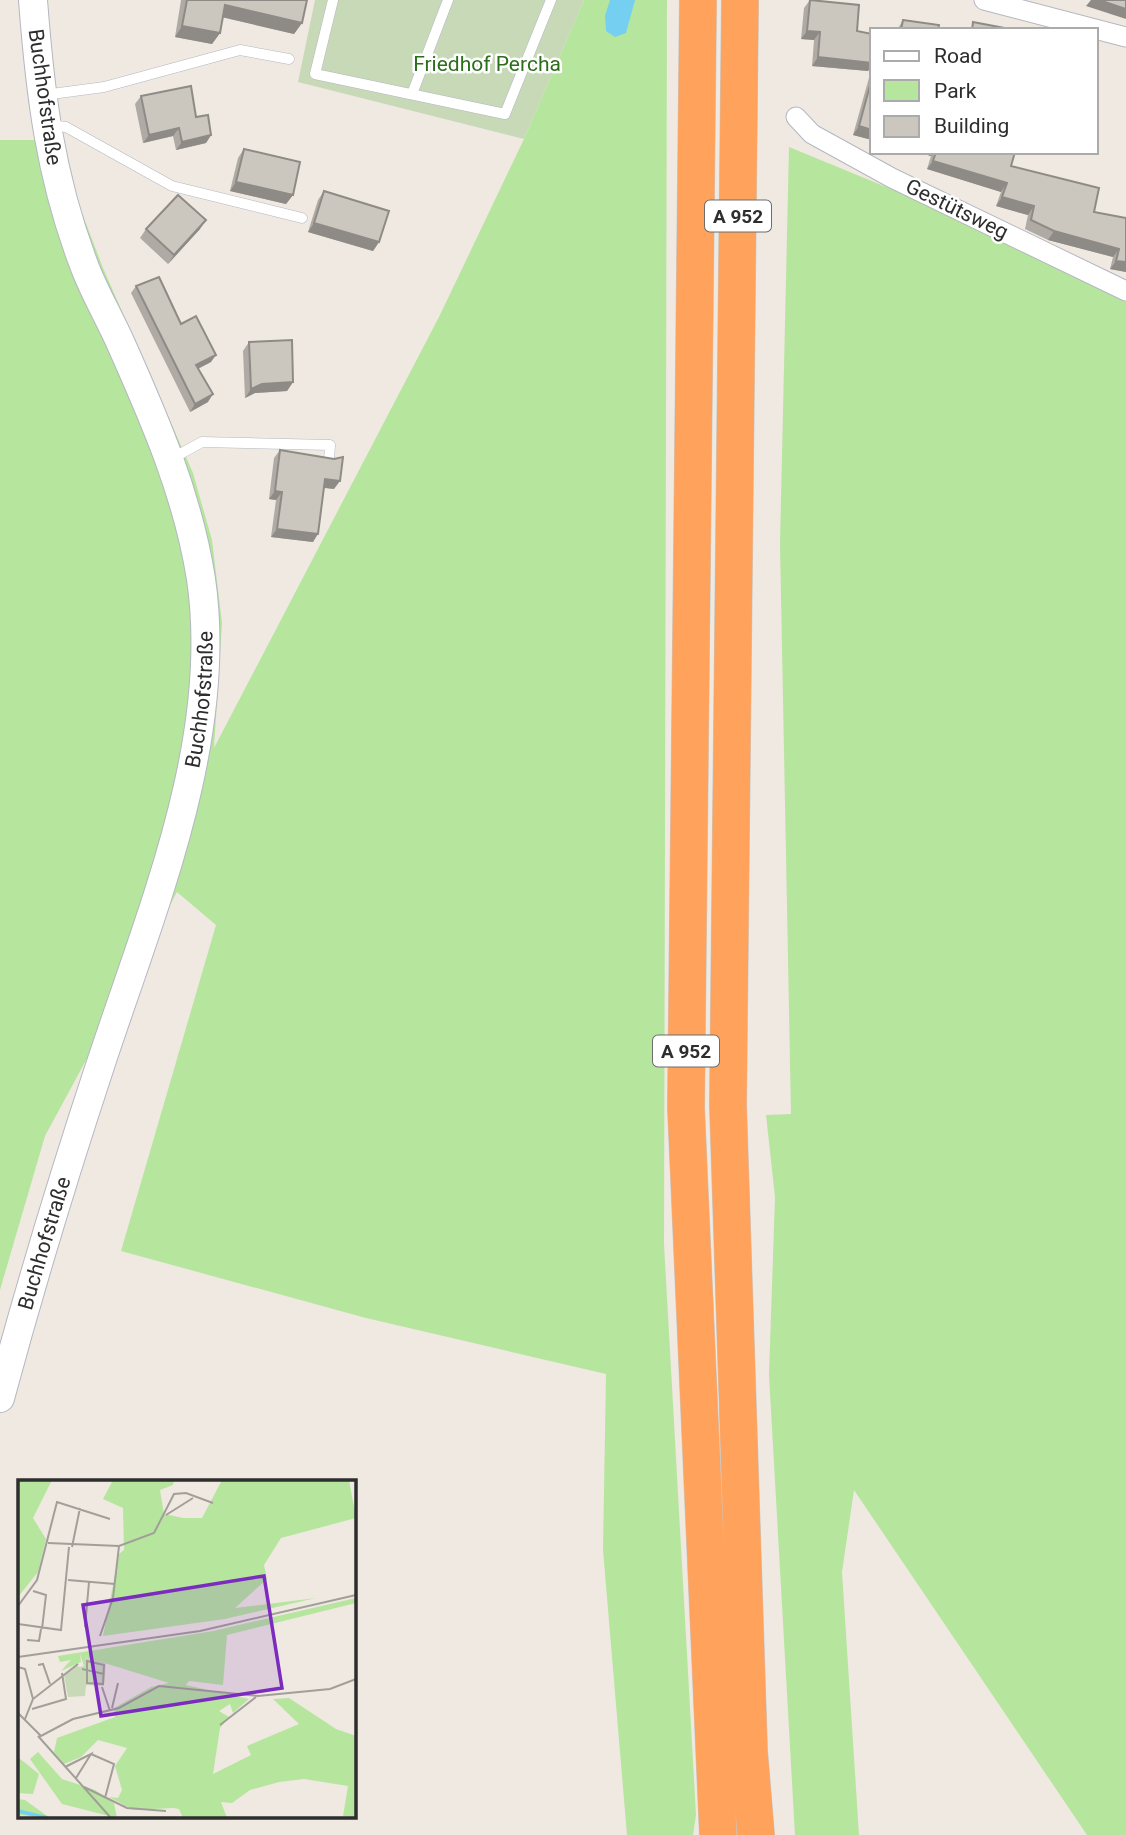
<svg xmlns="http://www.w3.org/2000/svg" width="1126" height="1835" font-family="Roboto,sans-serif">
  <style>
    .green { fill: #b6e59e }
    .cemetery { fill: #c8d9b8 }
    .water { fill: #75cff0 }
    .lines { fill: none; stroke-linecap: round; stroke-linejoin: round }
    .lane-casing { stroke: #b4b7c1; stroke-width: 11 }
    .street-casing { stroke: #b4b7c1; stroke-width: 21 }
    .secondary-casing { stroke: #b4b7c1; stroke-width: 30 }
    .highway-casing { stroke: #c9c9c9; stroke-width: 38 }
    .lane { stroke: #fff; stroke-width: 10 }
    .street { stroke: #fff; stroke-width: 19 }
    .secondary { stroke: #fff; stroke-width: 28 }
    .highway { stroke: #ffa35c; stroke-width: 37 }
    .wall { fill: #afaba4 }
    .shaded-wall { fill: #8e8b86 }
    .building { fill: #cbc7bf; stroke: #8e8b86; stroke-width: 2 }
    .labels { text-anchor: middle; stroke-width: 5; stroke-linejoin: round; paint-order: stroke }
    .shield { fill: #fff; stroke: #6d6d6d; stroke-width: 2 }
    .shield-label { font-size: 19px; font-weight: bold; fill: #2e2e2e }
    .park-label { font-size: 21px; fill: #2c6e1b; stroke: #fff }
    .street-label { font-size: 21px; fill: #2e2e2e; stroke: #fff }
    .inset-river { fill: none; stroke: #75cff0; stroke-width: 3.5 }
    .inset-road { fill: none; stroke: #a29e99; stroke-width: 2 }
    .view { fill: #7b2cbf; fill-opacity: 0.15; stroke: #7b2cbf; stroke-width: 3.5 }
    .inset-edge { fill: none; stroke: #2e2e2e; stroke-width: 3.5 }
  </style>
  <rect width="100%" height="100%" fill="#efe9e1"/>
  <path class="green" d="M584 0H667L664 1244 696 1815 693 1835H627L603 1550 606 1374 366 1318 121 1251 216 925 177 892 45 1136 0 1290V140H64L79 205 103 268 193 473 212 540 222 623 214 748 439 317 524 139Z
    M789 147 964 219 1126 302V1835H1087L854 1490 842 1572 859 1835H795L769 1375 775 1197 766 1115 791 1114 780 544Z"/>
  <path class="cemetery" d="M315 0H584L524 139 298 82Z"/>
  <path class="water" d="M610 0H635L626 33 615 37 606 31 605 16Z"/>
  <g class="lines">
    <defs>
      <path id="lane" d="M333 0 315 74 505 114 551 0
        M412 94 448 0
        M44 95 104 87 240 50 289 59
        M49 125 66 127 172 186 302 218
        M171 459 202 442 330 445 329 460"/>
      <path id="street" d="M984 0 1126 37
        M796 117 812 134 892 178 1126 291"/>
      <g id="secondary">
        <path id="s1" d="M0 1398C30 1287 63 1178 99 1069 149 916 225 742 201 579 188 496 155 420 121 344 109 317 94 292 84 265 50 176 40 93 33 0"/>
      </g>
      <path id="highway" d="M698 0 686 1108 718 1835
        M740 0 728 1105 749 1751 756 1835"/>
    </defs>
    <use href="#lane" class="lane-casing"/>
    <use href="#street" class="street-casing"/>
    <use href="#secondary" class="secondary-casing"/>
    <use href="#highway" class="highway-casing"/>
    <use href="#lane" class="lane"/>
    <use href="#street" class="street"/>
    <use href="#secondary" class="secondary"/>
    <use href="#highway" class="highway"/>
  </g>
  <path class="wall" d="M181 0H307L302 23 294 34 222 17 220 33 212 44 175 37Z
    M810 0 857 31 872 34V140L853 135 872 67 868 71 812 66 814 40 801 39 804 8Z
    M903 20 938 30H897Z
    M141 96 196 117 211 135 206 143 176 150 173 136 143 143 135 104Z
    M244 149 293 195 286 204 230 191 238 158Z
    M917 152H1015L1011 166 1094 212 1126 218V272L1110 269 1113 257 1048 240 1025 229 1028 215 996 206 1001 192 927 169 931 156Z
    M324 191 379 242 373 251 308 232 318 200Z
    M146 229H200L168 264 140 238Z
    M136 286 181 324 211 362 198 369 208 402 190 412 131 293Z
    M249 342 293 382 287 391 255 393 245 398 243 351Z
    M280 450 334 489 324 488 313 542 271 537 276 500 269 499 274 458Z"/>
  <path class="shaded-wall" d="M1091 0H1099L1126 9V19L1086 6Z
    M225 5 302 23 294 34 217 16Z
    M182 26 220 33 212 44 175 37Z
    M807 31 820 32 814 40 801 39Z
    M818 57 872 63V66L868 71 812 66Z
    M859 126 872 130V140L853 135Z
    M179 128 173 136 143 143 149 135Z
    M211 135 206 143 176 150 182 142Z
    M917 152H934L931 156Z
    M933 161 1007 183 1001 192 927 169Z
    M236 182 293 195 286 204 230 191Z
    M1002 197 1034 206 1028 215 996 206Z
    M206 220 200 229 168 264 174 255Z
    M314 223 379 242 373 251 308 232Z
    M1054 231 1119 249 1113 257 1048 240Z
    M1116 261 1126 262V272L1110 269Z
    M216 355 211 362 191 372 196 365Z
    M293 382 287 391 255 393 245 398 251 389 262 384Z
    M213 394 208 402 190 412 195 404Z
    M325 479 340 481 334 489 320 487Z
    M275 491 282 492 276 500 269 499Z
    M277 529 318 534 313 542 271 537Z"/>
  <path class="building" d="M187 0H307L302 23 225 5 220 33 182 26Z
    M810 0 859 5 857 31 872 34V63L818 57 820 32 807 31Z
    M1099 0H1126V9Z
    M903 20 939 25 938 30H901Z
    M973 22 1015 30H972Z
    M872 78V130L859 126Z
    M191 86 196 117 208 115 211 135 182 142 179 128 149 135 141 96Z
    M244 149 300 162 293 195 236 182Z
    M936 152H1015L1011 166 1099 188 1094 212 1126 218V262L1116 261 1119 249 1054 231 1031 220 1034 206 1002 197 1007 183 933 161Z
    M324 191 389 211 379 242 314 223Z
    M178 195 206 220 174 255 146 229Z
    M159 277 181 324 196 316 216 355 196 365 213 394 195 404 136 286Z
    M292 340 293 382 262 384 251 389 249 342Z
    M280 450 334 459 343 457 340 481 325 479 318 534 277 529 282 492 275 491Z"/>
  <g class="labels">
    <g class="shield">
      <rect x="705" y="200.5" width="66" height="31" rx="5"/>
      <rect x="653" y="1035.5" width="66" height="31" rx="5"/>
    </g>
    <g class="shield-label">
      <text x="738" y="223">A 952</text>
      <text x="686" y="1058">A 952</text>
    </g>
    <g class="park-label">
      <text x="487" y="71">Friedhof Percha</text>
    </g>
    <g class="street-label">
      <text transform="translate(45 97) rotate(82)" y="7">Buchhofstraße</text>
      <text transform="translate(957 209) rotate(26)" y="7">Gestütsweg</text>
      <text dy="7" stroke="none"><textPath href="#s1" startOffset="728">Buchhofstraße</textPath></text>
      <text dy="7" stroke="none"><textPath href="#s1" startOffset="161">Buchhofstraße</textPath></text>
    </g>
  </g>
  <g transform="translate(18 1480)">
    <rect width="338" height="338" fill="#efe9e1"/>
    <path d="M0 0H34L15 38 28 59 20 92 0 117ZM95 0H156L155 5 142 10 146 34 165 38H184L204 0H331L338 38 263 58 246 85 249 99 217 128 298 118 207 139 85 156 101 74 106 70 105 28 85 19ZM338 118V123L209 155 205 205 171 201 168 205 231 219 215 233 212 224 201 231 211 237 202 248 195 294 233 275 229 266 281 244 255 219 271 218 318 249 338 256V338L325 336 330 306 286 299 261 302 232 310 214 323 203 322 209 338H165L161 329 155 328 116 330 91 317 100 318 104 310 97 286 109 268 80 260 63 277 46 284 36 272 39 258 97 237 96 228 133 207 151 203 67 177V188H58L66 186 62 174 63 182 43 191 53 180 42 182 40 176 195 151ZM20 272 44 299 77 310 96 323 99 338 44 324 12 279ZM1 278 21 294 15 314 0 313ZM0 319 7 320 32 338 0 335Z" fill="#b6e59e"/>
    <path d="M66 177 88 182 86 206 68 205 67 216 50 217 46 195 58 186 67 188Z" fill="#c8d9b8"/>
    <path class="inset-river" d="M0 331 30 338"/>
    <path class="inset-road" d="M148 35 175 18M30 63 101 66 136 53 156 14 168 13 195 23M54 67 62 28M50 100 97 104M15 111 28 115 24 149M0 126 19 100 39 22 92 39M0 144 43 150 51 67M67 147 71 102M82 156 95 118 101 66M9 160 21 161 23 149M0 177 182 151 338 115M69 181 86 185 85 204 69 203ZM20 185 25 184 32 204M0 187 7 189 15 219M64 189 86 194M84 207 92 231M94 228 100 203M14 229 48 219 44 193M0 233 23 256 55 239 101 228 141 206 240 216 312 209 338 199M7 239 15 219 60 184M202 245 238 217M20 256 93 338M73 274 96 284 87 318M47 287 73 274 58 298M66 307 109 328 148 331"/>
    <path class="view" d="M246 96 264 208 83 236 65 125Z"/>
    <rect width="338" height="338" class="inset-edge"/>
  </g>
  <rect x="870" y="28" width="228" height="126" fill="#ffffff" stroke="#ababab" stroke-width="2"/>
  <rect x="884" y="51" width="35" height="10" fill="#ffffff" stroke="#ababab" stroke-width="2"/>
  <text x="934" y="63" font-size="21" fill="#2e2e2e">Road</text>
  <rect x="884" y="80" width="35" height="21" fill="#b6e59e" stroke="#ababab" stroke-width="2"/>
  <text x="934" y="98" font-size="21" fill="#2e2e2e">Park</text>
  <rect x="884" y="116" width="35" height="21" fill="#cbc7bf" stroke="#ababab" stroke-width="2"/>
  <text x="934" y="133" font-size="21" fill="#2e2e2e">Building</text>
</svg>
